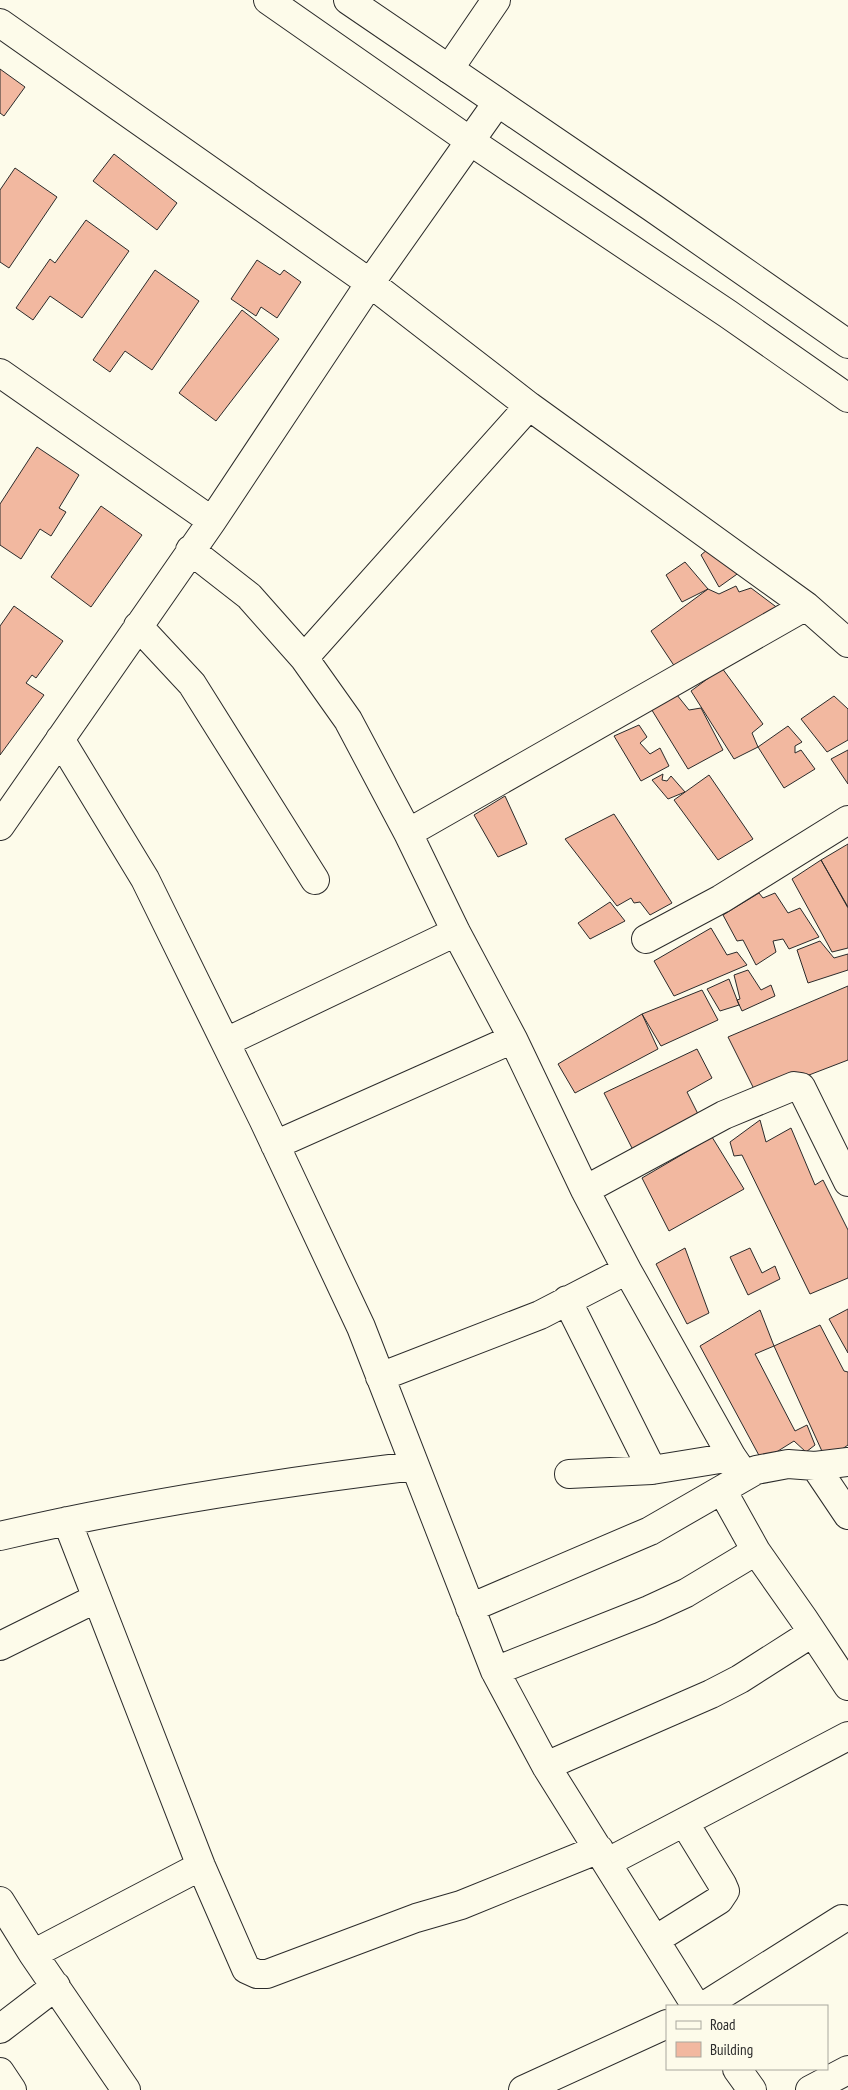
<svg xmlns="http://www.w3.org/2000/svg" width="848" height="2090" font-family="'PT Sans Narrow',sans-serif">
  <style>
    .building { fill: #f2b8a0; stroke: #2b2b2b }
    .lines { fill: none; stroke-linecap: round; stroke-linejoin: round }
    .minor-casing { stroke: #2b2b2b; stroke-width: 30 }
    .primary-casing { stroke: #2b2b2b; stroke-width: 30 }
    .minor { stroke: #fdfbea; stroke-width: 28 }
    .primary { stroke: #fdfbea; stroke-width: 28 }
  </style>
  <rect width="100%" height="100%" fill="#fdfbea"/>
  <path class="building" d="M0 69 25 87 4 116 0 113Z
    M114 154 177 203 157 230 93 181Z
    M15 168 57 197 9 268 0 262V190Z
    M86 220 129 251 82 318 50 296 33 320 16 308 50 259 55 263Z
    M257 260 280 275 284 270 301 282 277 318 261 307 256 316 231 299Z
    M155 270 199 301 152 370 125 351 110 372 93 360Z
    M242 310 279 339 216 421 179 393Z
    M37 447 79 475 59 508 66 512 51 536 40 529 21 559 0 545V504Z
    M101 506 142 535 91 607 51 577Z
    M715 543 740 572 719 587 701 555Z
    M685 562 708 589 682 602 666 575Z
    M736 586 739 592 751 588 779 609 675 667 651 631 708 589 719 594Z
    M14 606 63 641 36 678 32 675 26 683 44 695 0 755V626Z
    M722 668 763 724 752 733 758 747 734 759 691 691Z
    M677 695 689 710 701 708 723 750 688 769 650 707Z
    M834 696 848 709V740L827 752 801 719Z
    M639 725 647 737 640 743 650 754 660 748 669 766 641 781 614 736Z
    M788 726 802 742 795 746V753L801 750 815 769 784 788 758 747Z
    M848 750V784L831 759Z
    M663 774 662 780 667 781 671 776 685 792 668 799 652 780Z
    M709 775 753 839 718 860 674 800Z
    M505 796 527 844 498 857 474 815Z
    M614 814 672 903 650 915 640 902 634 903 631 898 617 906 565 839Z
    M848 844V907L821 860Z
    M821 860 848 908V948L832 952 792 879Z
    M759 893 763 898 775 893 788 913 800 908 819 937 789 949 783 939 773 941 776 952 756 965 743 940 737 941 723 915Z
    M610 902 625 921 590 939 578 923Z
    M711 928 727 955 737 952 747 965 674 996 654 961Z
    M820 941 834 958 848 954V970L808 983 797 950Z
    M748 970 761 990 771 985 775 996 742 1011 737 1000 740 999 734 975Z
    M729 979 739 1005 720 1011 707 989Z
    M848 986V1060L757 1095 728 1037Z
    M702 990 718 1020 661 1046 642 1014Z
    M642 1014 658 1049 575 1093 558 1064Z
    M697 1049 712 1078 687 1092 702 1122 634 1152 604 1093Z
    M760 1120 766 1142 791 1128 815 1185 823 1180 848 1230V1278L810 1294 742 1155 734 1156 730 1142Z
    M712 1137 744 1189 669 1231 642 1178Z
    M685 1248 709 1313 687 1324 656 1264Z
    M750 1248 762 1273 775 1266 780 1279 748 1295 730 1257Z
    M848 1309V1353L829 1319Z
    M760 1310 774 1346 755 1354 795 1431 807 1425 815 1445 806 1452 794 1441 762 1461 700 1346Z
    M820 1325 844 1371 848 1372V1445L826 1460 774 1346Z"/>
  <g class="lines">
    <defs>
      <path id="minor" d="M0 23 370 283 529 406 806 606 848 643
        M449 69 496 0
        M0 373 212 521
        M190 550 249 596 304 658 348 720 408 833 456 932 513 1039 585 1190 627 1270 732 1457 745 1476
        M138 626 192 684 315 880
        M304 658 529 406
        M60 739 145 879 263 1119 361 1327 495 1671 546 1766 696 2006
        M0 826 212 521 370 283 497 103
        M408 833 806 606
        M646 939 721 899 848 820
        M226 1042 456 932
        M275 1145 513 1039
        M585 1190 724 1115 794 1086 801 1087 848 1182
        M567 1300 652 1470
        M380 1377 540 1315 627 1270
        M815 1466 848 1515
        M569 1474 652 1470 732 1457
        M722 1490 756 1551 803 1618 848 1686
        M67 1521 201 1866 246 1969 257 1974H267L416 1918 461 1905 599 1849
        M0 1536C136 1504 275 1483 414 1466
        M470 1608 650 1531 756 1470 788 1464 815 1466 848 1462
        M0 1646 97 1598
        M495 1671 649 1610 686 1593 756 1551
        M546 1766 711 1694 740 1679 812 1633
        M608 1862 848 1736
        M0 1901 33 1954 126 2090
        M655 1940 719 1900 725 1891 722 1884 684 1822
        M33 1954 201 1866
        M704 2006 842 1919
        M0 2029 56 1986
        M737 2069 752 2090
        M0 2072 12 2090
        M523 2090 667 2024
        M810 2090 848 2070"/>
      <path id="primary" d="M268 0 470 141 728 314 848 398
        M348 0 653 208 848 344"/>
    </defs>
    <use href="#minor" class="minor-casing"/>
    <use href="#primary" class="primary-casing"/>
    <use href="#minor" class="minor"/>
    <use href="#primary" class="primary"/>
  </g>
  <rect x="666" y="2005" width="162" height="65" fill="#fdfbea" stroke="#a9a89e"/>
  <rect x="676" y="2021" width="25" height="8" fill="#fdfbea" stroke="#a9a89e"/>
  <text x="710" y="2030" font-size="15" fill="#2b2b2b">Road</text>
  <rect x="676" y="2042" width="25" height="15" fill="#f2b8a0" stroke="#a9a89e"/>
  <text x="710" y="2055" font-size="15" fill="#2b2b2b">Building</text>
</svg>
